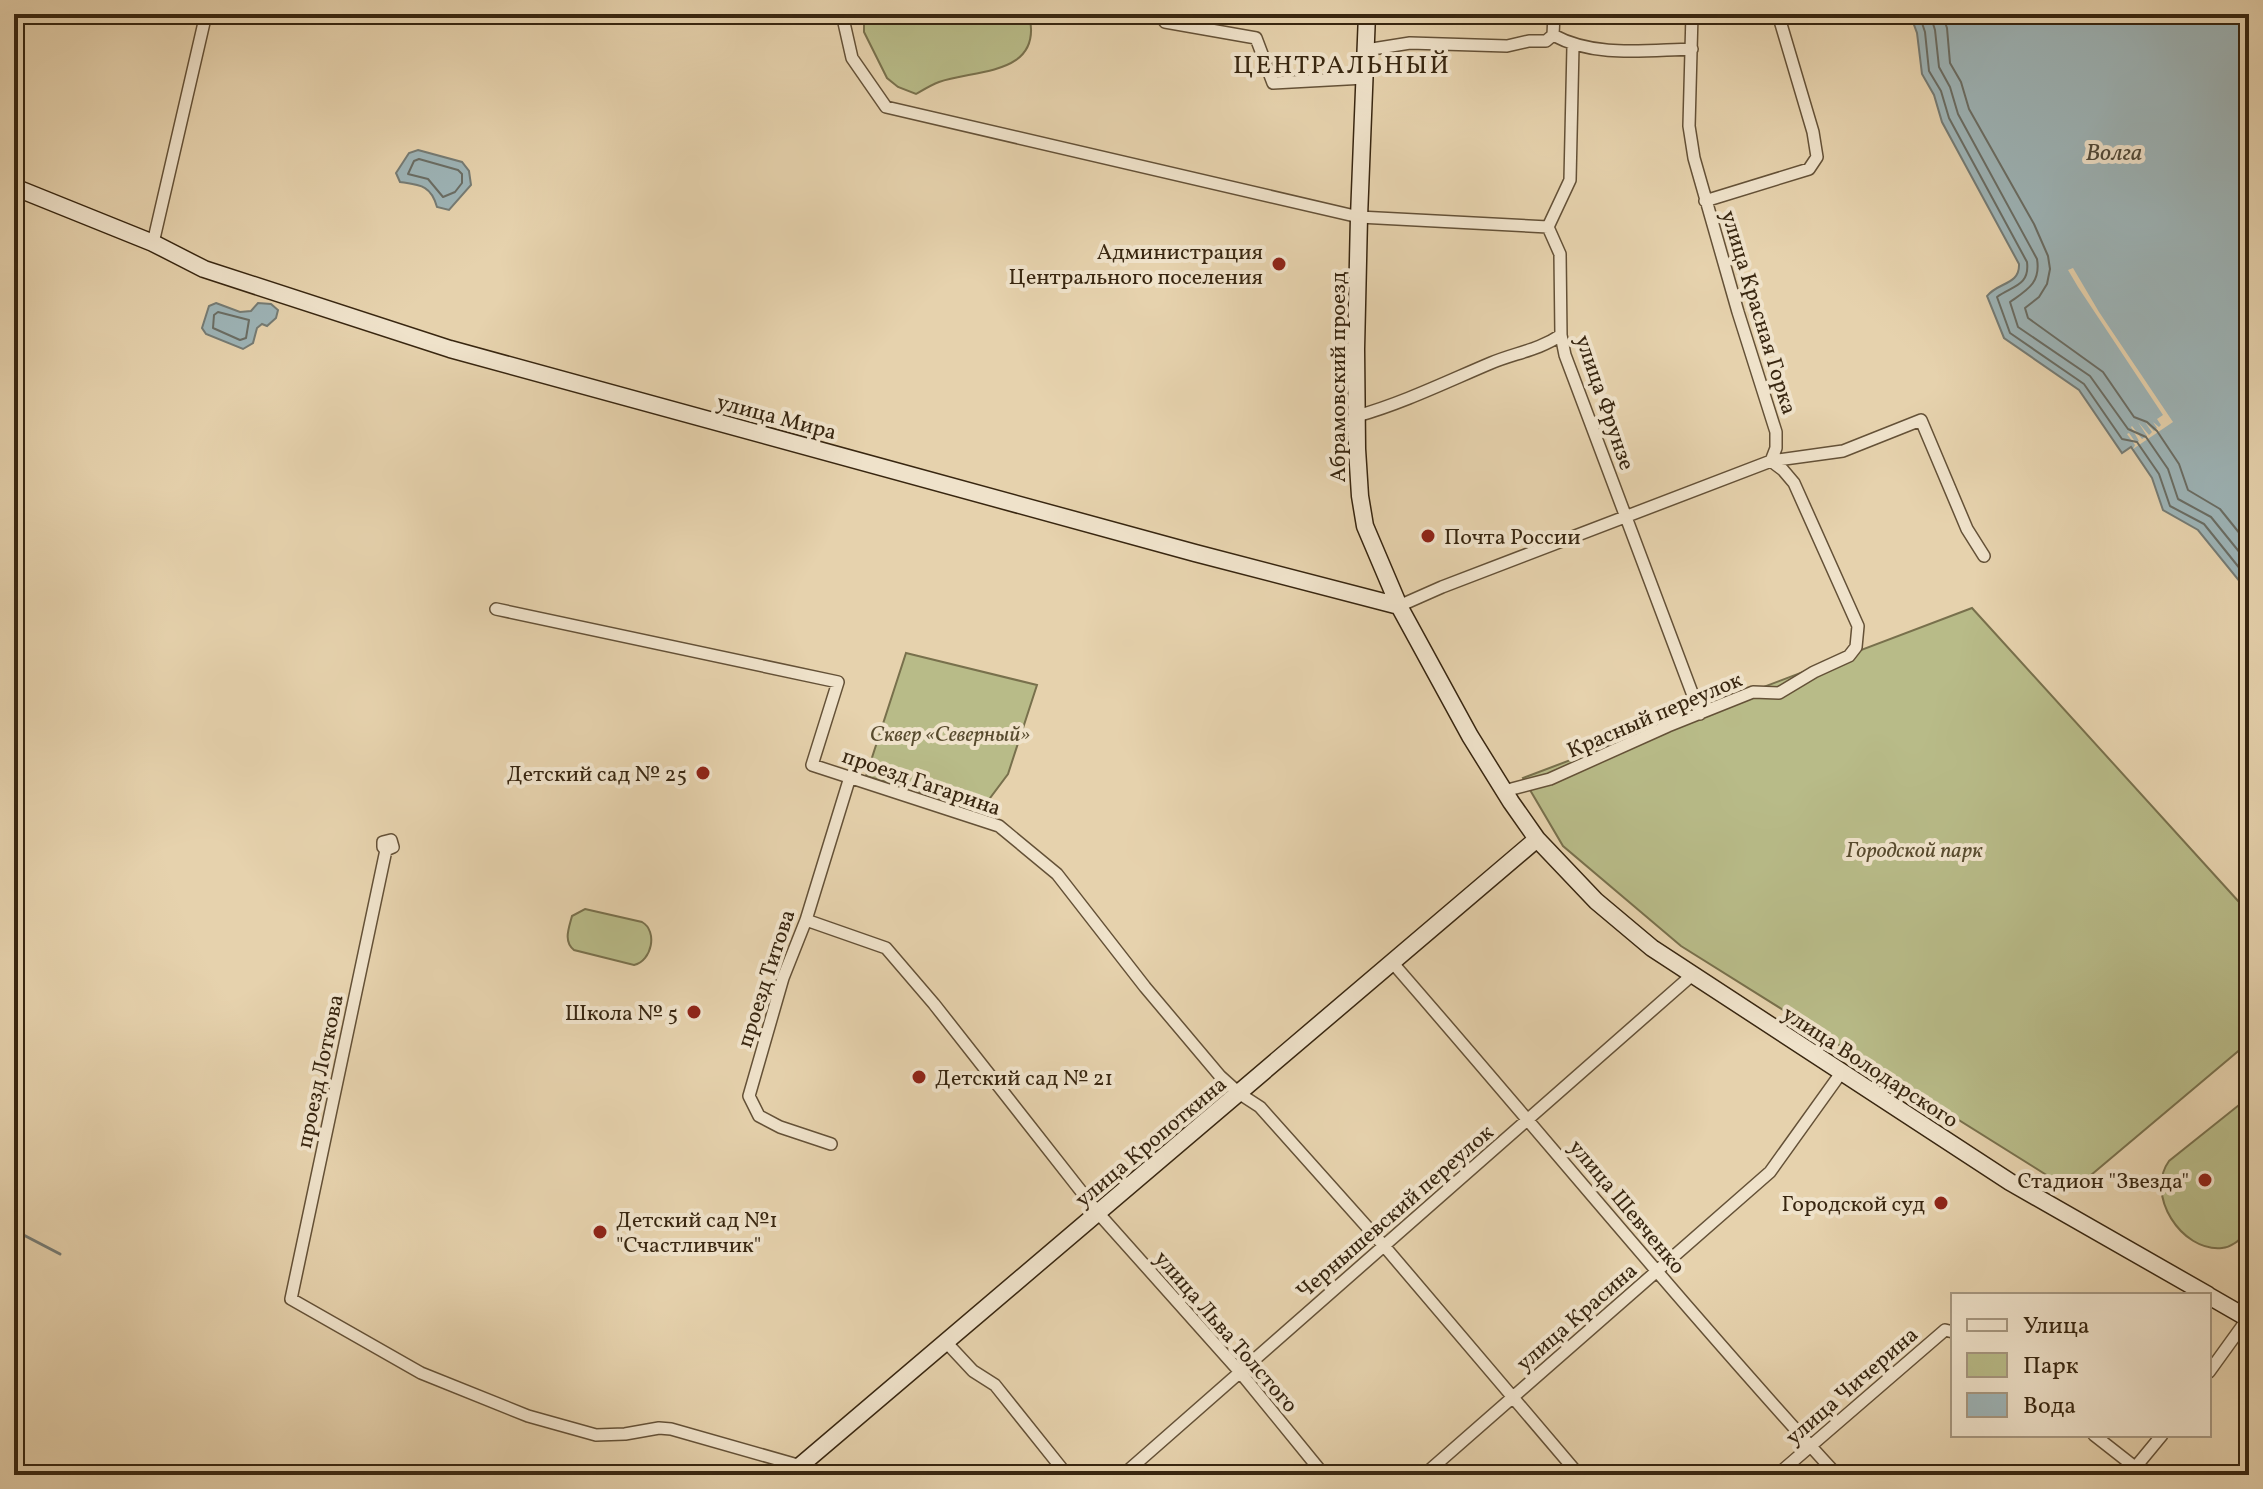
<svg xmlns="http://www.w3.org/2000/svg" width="2263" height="1489" font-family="Vollkorn,serif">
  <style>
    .green { fill: #b8bb88; stroke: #78704c; stroke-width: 2 }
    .water { fill: #9db4b7; stroke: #757b74; stroke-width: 2 }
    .pier { fill: #e6d2ad }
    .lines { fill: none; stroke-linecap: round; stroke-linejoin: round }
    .shore { stroke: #6a6d64; stroke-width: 2 }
    .stream { stroke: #757b74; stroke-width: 3 }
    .street-casing { stroke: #645137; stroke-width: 14 }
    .secondary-casing { stroke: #382610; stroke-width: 19 }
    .street { stroke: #efe2ca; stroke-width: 11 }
    .secondary { stroke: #efe2ca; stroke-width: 16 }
    .poi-dot { fill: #8f2418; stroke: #efe2ca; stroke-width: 3 }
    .labels { text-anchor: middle; stroke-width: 8; stroke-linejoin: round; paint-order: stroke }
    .poi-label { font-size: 22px; fill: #382610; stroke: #efe2ca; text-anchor: end }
    .street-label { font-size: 22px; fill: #382610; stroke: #efe2ca }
    .park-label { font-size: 22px; font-style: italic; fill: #584b2e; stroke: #efe2ca }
    .water-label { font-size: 24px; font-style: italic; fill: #514a3a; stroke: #efe2ca }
    .quarter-label { font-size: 26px; letter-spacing: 2px; fill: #382610; stroke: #efe2ca }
  </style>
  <rect width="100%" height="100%" fill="#e6d2ad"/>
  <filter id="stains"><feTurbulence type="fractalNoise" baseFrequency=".0025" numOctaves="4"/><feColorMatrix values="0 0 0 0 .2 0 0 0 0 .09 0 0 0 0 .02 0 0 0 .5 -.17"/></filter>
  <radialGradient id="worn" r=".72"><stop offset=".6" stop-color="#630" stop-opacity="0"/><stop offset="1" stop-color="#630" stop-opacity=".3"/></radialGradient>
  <path class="green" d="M864 14H1029C1044 76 976 69 939 82 931 85 923 90 916 94L898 87 887 78 864 32Z
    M1972 608 2249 913V1042L2072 1191 1681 946 1563 846 1523 778Z
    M906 653 1037 685 1008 774 981 810 866 776Z
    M585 909 642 922C658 931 652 961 634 965L574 950C563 941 569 928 572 916Z
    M2249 1097V1231C2241 1238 2233 1247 2222 1248 2181 1252 2145 1194 2169 1161Z"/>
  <path class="water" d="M1910 14H2249V593L2198 530 2163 510 2152 478 2131 447 2122 453 2079 390 2004 338 1987 296C1998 282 2020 285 2019 264L1942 122 1934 95 1922 74 1917 33Z
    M418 150 462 162 469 171 471 185 449 210 437 207C431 185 420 185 400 182L396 173 409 153Z
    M216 303 240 312 251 311 258 303 271 304 278 310 276 318 267 326 262 324 257 328 253 343 243 349 206 334 202 328 209 306Z"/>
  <path class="pier" d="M2073 268 2099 312 2173 422 2133 449 2135 445 2127 434 2129 433 2136 443 2139 441 2131 427 2132 426 2142 439 2147 436 2138 422 2149 435 2152 432 2145 422 2154 431 2157 428 2153 422 2159 427 2161 425 2157 419 2163 415 2078 287 2068 270Z"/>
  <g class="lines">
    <path class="shore" d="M1919 14 1925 32 1929 71 1941 91 1949 118 2027 262C2030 286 2012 286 1997 297L2010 333 2084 384 2122 439 2137 442 2159 474 2170 506 2204 524 2249 580
      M1930 14 1935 30 1939 67 1950 87 1958 114 2037 259C2041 283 2027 290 2010 302L2018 327 2090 376 2128 429 2146 437 2168 469 2178 499 2211 517 2249 564
      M1942 14 1947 28 1950 63 1961 82 1969 109 2034 224 2048 256 2050 269 2047 284 2039 297 2025 308 2028 318 2103 372 2134 417 2147 422 2157 431 2179 464 2188 490 2220 509 2249 545
      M419 159 458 170 462 174V183L455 192 443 197 428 179 408 174 414 161Z
      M218 312 249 320 246 338 240 340 213 328 214 315Z"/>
    <path class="stream" d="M14 1230 60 1254"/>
    <defs>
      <path id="street" d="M842 14 852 58 886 107 1359 217 1548 227
        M1160 14 1165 22 1256 38 1273 83 1365 78
        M1553 35C1595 58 1646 50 1692 49
        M1553 35 1554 14
        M1573 46 1570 180 1548 227 1560 254 1561 335 1565 355 1700 714
        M1366 50 1410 43 1507 46 1529 41H1546L1553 35
        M1705 201 1809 169 1817 157 1813 132 1778 14
        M153 243 206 14
        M1357 416C1403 403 1446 382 1491 363 1515 353 1539 350 1561 335
        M1399 606 1442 587 1771 461 1843 451 1921 420 1967 529 1984 556
        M496 609 838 682 812 765 999 826 1057 874 1145 987 1220 1076 1240 1094 1260 1107 1385 1247 1579 1475
        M1504 791 1550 779 1668 726 1753 692 1779 693 1814 672 1849 656 1856 647 1858 626 1794 483 1783 470 1771 461 1776 448V432L1738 312 1694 158 1689 126 1692 14
        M386 850 383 847V842L391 840 393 847 386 850 291 1299 421 1373 528 1416 596 1435 625 1434 659 1428 671 1429 801 1466
        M2246 913 2249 916
        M806 920 886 948 934 1004 1099 1214 1240 1372 1324 1475
        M1391 961C1540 1132 1684 1308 1837 1475
        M831 1144 780 1127 759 1116 749 1096 783 978 806 920 850 777
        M945 1341 973 1371 995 1385 1067 1475
        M2209 1372 2248 1318
        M2094 1435 2145 1475
        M1123 1475 1691 976
        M1424 1475 1770 1172 1841 1073
        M1777 1475 1945 1330 1953 1332
        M2129 1475 2162 1435"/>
      <path id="secondary" d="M1367 14 1359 217 1356 349 1357 449 1360 496 1365 526 1399 606 1470 736 1511 802 1537 839 1596 901 1652 948 2010 1182 2208 1295
        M14 187 153 243 204 269 450 349 1195 553 1399 606
        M2209 1296 2249 1319
        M794 1471 1537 839"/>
    </defs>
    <use href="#street" class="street-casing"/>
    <use href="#secondary" class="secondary-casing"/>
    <use href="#street" class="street"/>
    <use href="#secondary" class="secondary"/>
  </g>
  <g class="poi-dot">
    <circle cx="1279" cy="264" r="8"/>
    <circle cx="1428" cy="536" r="8"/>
    <circle cx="703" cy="773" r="8"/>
    <circle cx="694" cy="1012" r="8"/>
    <circle cx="919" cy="1077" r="8"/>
    <circle cx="2205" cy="1180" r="8"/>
    <circle cx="1941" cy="1203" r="8"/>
    <circle cx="600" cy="1232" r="8"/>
  </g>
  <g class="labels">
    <g class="poi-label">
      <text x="1263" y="259">Администрация<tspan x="1263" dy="25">Центрального поселения</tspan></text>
      <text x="1444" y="544" text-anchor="start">Почта России</text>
      <text x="687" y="781">Детский сад № 25</text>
      <text x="678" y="1020">Школа № 5</text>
      <text x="935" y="1085" text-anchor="start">Детский сад № 21</text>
      <text x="2189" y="1188">Стадион "Звезда"</text>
      <text x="1925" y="1211">Городской суд</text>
      <text x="616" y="1227" text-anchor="start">Детский сад №1<tspan x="616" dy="25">"Счастливчик"</tspan></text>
    </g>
    <g class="street-label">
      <text transform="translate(1760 312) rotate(73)" y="8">улица Красная Горка</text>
      <text transform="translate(1337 377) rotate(-90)" y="8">Абрамовский проезд</text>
      <text transform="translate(1606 402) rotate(71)" y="8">улица Фрунзе</text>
      <text transform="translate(777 416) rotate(15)" y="8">улица Мира</text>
      <text transform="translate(1654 714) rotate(-23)" y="8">Красный переулок</text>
      <text transform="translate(922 781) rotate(19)" y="8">проезд Гагарина</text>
      <text transform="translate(765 978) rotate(-72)" y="8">проезд Титова</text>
      <text transform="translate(1871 1066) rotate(33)" y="8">улица Володарского</text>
      <text transform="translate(319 1071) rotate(-78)" y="8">проезд Лоткова</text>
      <text transform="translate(1150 1141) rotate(-40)" y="8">улица Кропоткина</text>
      <text transform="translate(1628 1206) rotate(50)" y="8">улица Шевченко</text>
      <text transform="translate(1394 1211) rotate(-41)" y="8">Чернышевский переулок</text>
      <text transform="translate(1576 1316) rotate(-41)" y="8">улица Красина</text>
      <text transform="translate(1227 1331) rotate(49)" y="8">улица Льва Толстого</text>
      <text transform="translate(1851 1385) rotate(-41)" y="8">улица Чичерина</text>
    </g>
    <g class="park-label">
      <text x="950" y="741">Сквер «Северный»</text>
      <text x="1914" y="857">Городской парк</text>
    </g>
    <g class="water-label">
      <text x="2114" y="160">Волга</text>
    </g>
    <g class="quarter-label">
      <text x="1342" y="73">ЦЕНТРАЛЬНЫЙ</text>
    </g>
  </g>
  <rect width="2263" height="1489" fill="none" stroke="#e6d2ad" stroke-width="48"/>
  <rect x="16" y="16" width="2231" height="1457" fill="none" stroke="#382610" stroke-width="4"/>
  <rect x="24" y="24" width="2215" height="1441" fill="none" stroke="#382610" stroke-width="2"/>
  <rect x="1951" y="1293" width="260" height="144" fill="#efe2ca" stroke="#a69780" stroke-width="2"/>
  <rect x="1967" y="1319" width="40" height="12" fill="#efe2ca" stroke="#a69780" stroke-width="2"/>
  <text x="2023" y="1333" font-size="24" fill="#382610">Улица</text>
  <rect x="1967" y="1353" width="40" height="24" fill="#b8bb88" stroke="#a69780" stroke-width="2"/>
  <text x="2023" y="1373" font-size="24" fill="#382610">Парк</text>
  <rect x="1967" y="1393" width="40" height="24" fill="#9db4b7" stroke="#a69780" stroke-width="2"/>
  <text x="2023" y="1413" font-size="24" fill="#382610">Вода</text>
  <rect width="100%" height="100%" filter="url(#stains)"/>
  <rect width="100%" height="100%" fill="url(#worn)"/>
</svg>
